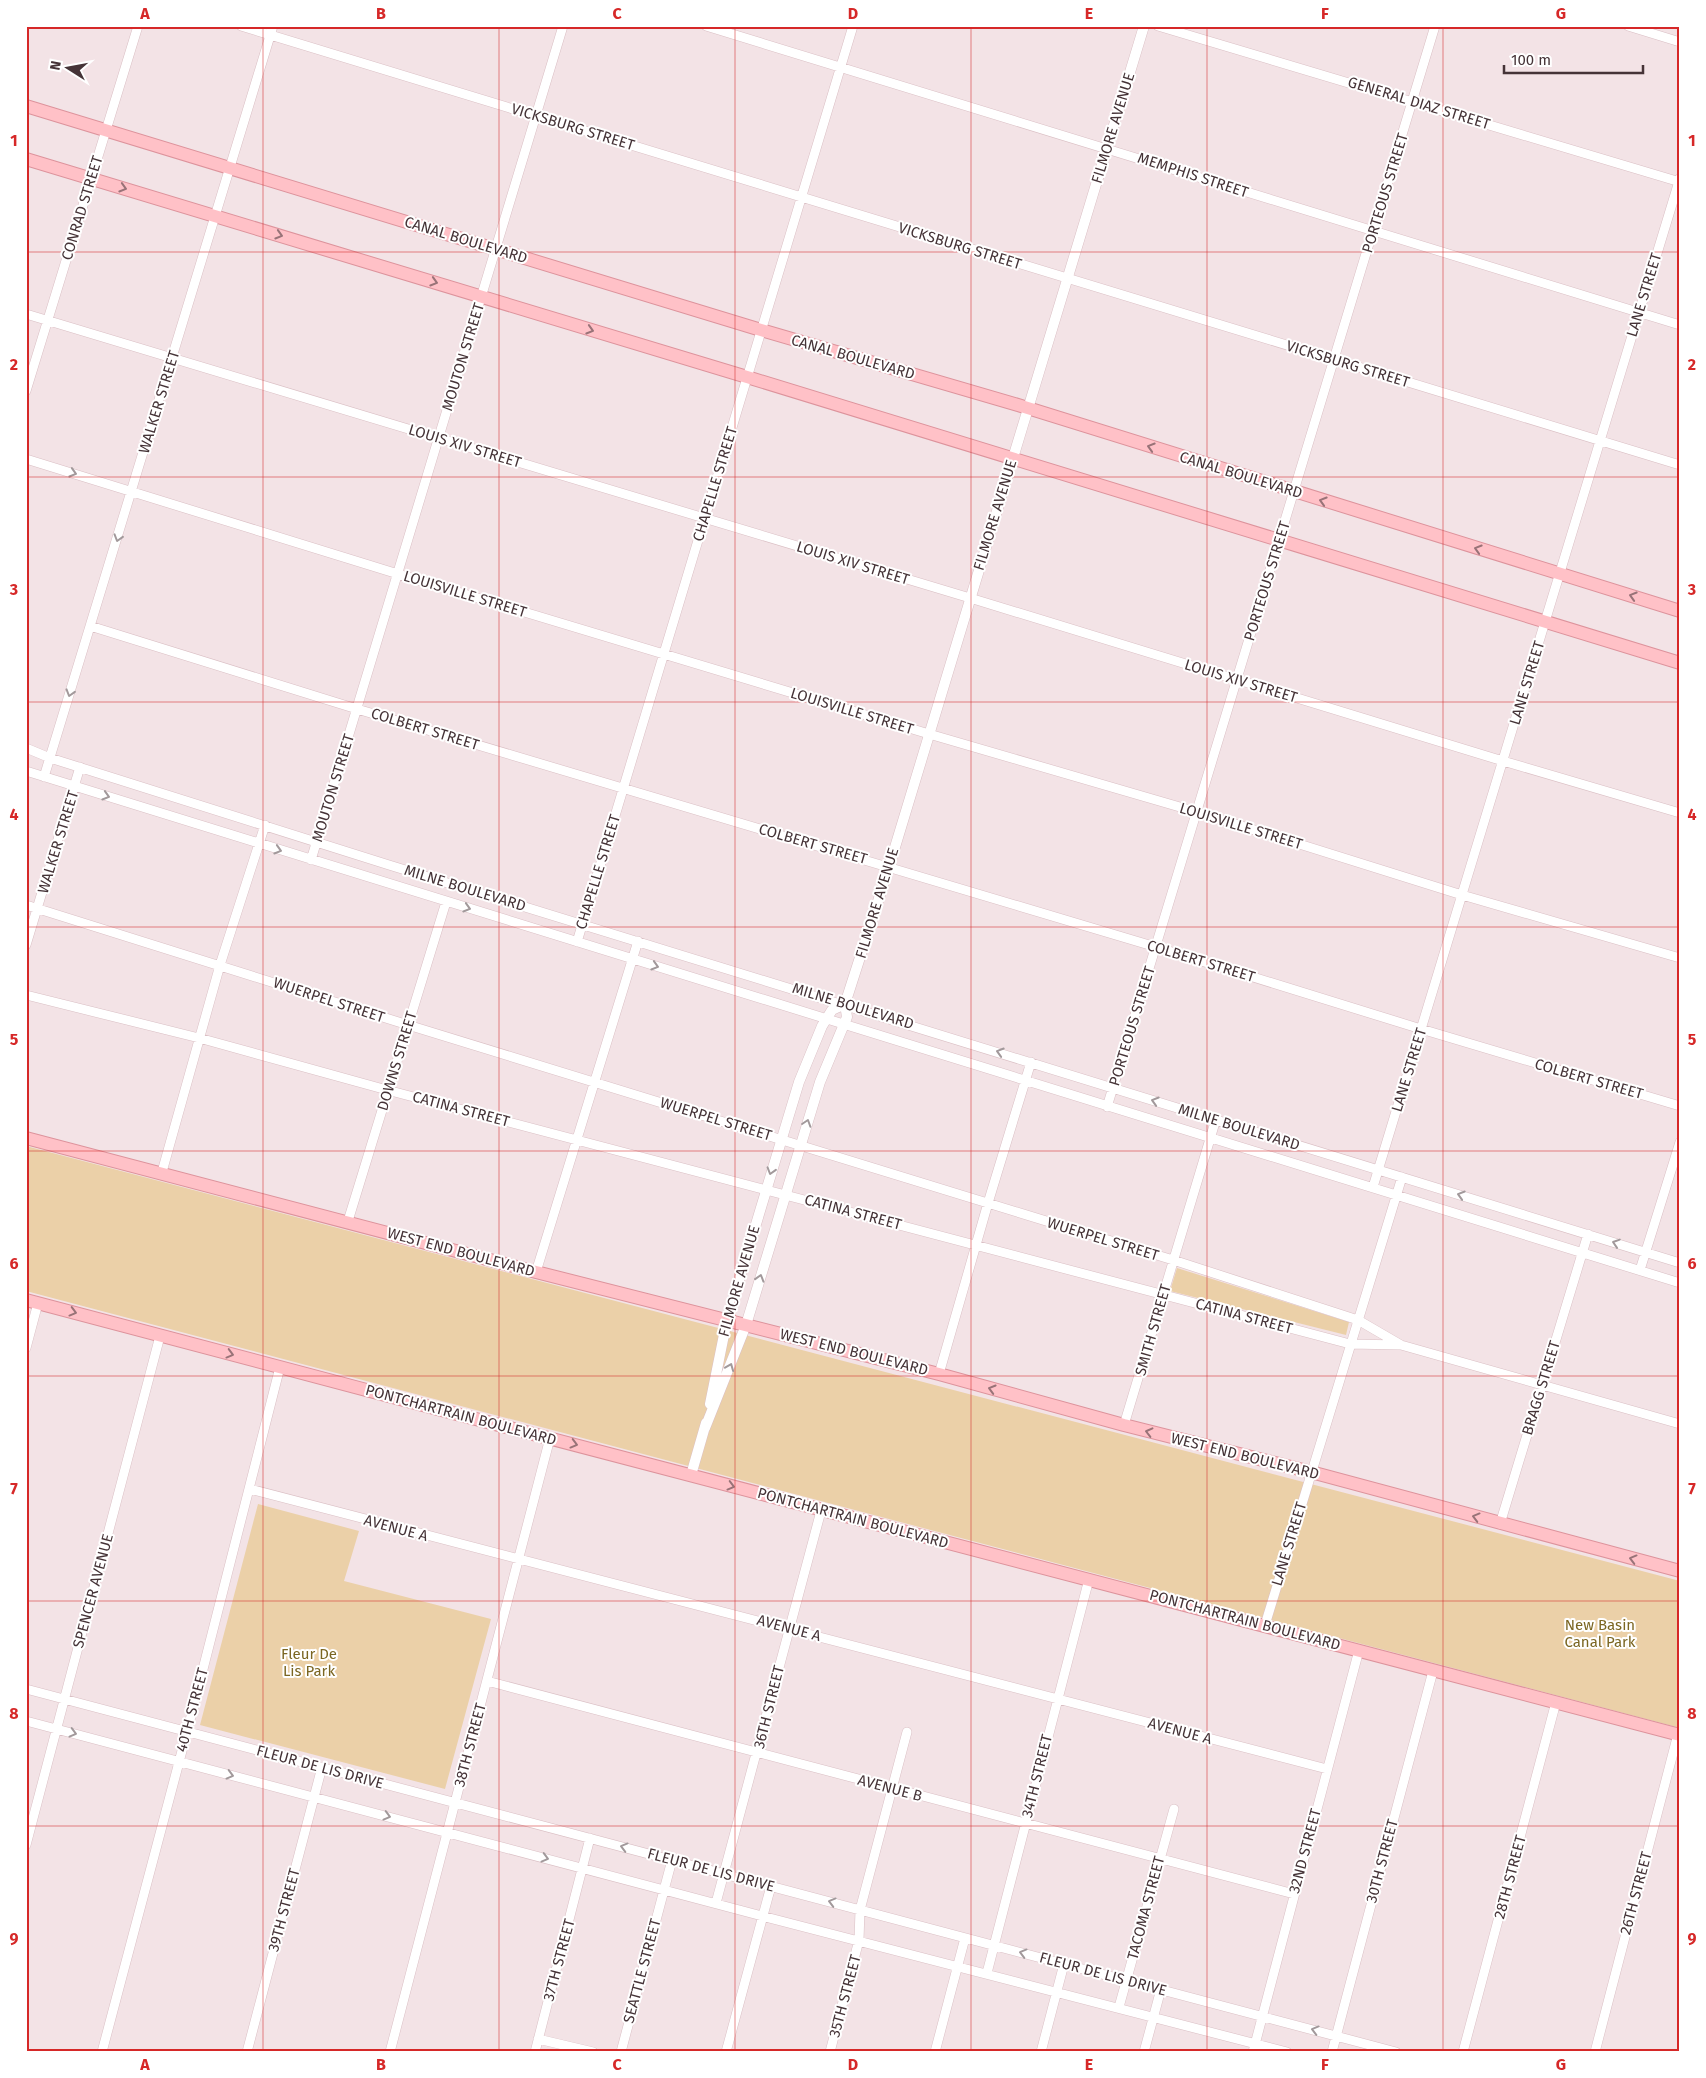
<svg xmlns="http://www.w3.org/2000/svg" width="1706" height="2078" font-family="'Fira Sans',sans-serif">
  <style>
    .green { fill: #ebd0a8 }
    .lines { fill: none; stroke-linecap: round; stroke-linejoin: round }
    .minor-casing { stroke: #dabfc4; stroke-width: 10 }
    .tertiary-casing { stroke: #dabfc4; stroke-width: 11 }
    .secondary-casing { stroke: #dd939c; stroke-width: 14 }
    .minor { stroke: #fff; stroke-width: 9 }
    .tertiary { stroke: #fff; stroke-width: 10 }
    .secondary { stroke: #ffc1c7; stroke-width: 12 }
    .oneway { stroke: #997378 }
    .oneway2 { stroke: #a2999b }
    .grid { fill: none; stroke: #d62828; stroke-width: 1; stroke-opacity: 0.55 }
    .labels { text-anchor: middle; stroke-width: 4; stroke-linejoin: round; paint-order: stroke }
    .street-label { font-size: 15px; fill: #453337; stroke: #fff }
    .park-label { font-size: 15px; fill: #7b6622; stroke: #fff }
    .neatline { fill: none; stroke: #d62828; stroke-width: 2 }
    .grid-label { font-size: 16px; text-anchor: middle; font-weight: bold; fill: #d62828 }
  </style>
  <rect width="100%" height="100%" fill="#f3e3e6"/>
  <path class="green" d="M26 1146 1680 1581V1728L26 1291Z
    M1177 1268 1349 1322 1346 1335 1170 1291Z
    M258 1504 359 1531 344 1581 491 1619 445 1789 200 1725Z"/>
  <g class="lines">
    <defs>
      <path id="minor" d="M241 26 1680 465
        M706 26C1031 124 1355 227 1680 325
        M1158 26 1680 182
        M1628 26 1680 42
        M26 314 970 598 1503 761 1680 813
        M26 391 138 26
        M26 459 398 574 929 734 1197 812 1462 895 1680 958
        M90 626 357 709 1156 947 1421 1029 1680 1106
        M26 748 50 758 389 865 1680 1263
        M26 771 1680 1283
        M44 777 273 26
        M311 860 563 26
        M26 905 408 1025 1173 1260 1358 1320 1401 1345
        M577 942 853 26
        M26 945 80 767
        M26 995 199 1038 387 1090 1350 1344 1401 1345 1680 1424
        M1107 1107 1435 26
        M162 1172 220 965 265 825
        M1373 1187 1680 178
        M348 1221 446 902
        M1640 1270 1680 1142
        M536 1272 638 941
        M26 1348 38 1303
        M939 1374 988 1203 1031 1062
        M1124 1425 1216 1119
        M250 1489 1327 1769
        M1500 1524 1588 1234
        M1265 1625 1402 1177
        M487 1681 1294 1894
        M26 1689 1396 2052
        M26 1721 762 1916 1287 2052
        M26 1845 160 1336
        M716 1903 821 1511
        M987 1973 1089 1579
        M1119 2007 1174 1809
        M538 2039 593 2052
        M102 2052 187 1732 280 1367
        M247 2052 322 1767
        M390 2052 550 1438
        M535 2052 590 1838
        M621 2052 672 1860
        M726 2052 771 1886
        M830 2052 859 1940 860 1910 907 1732
        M935 2052 965 1938
        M1041 2052 1064 1964
        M1144 2052 1161 1989
        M1253 2052 1359 1650
        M1332 2052 1433 1671
        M1463 2052 1556 1702
        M1595 2052 1678 1734"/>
      <path id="tertiary" d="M710 1404 727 1320 799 1082 822 1026 832 1010 845 1004
        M705 1428 746 1325 820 1082 847 1017 845 1004 889 867 1144 26
        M691 1475 706 1423"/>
      <path id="secondary" d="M26 106 761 330 1018 405 1680 611
        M26 159 747 377 1680 663
        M26 1138 536 1272 939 1374 1124 1425 1311 1472 1680 1571
        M26 1300C577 1446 1128 1591 1680 1735"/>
    </defs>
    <use href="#minor" class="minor-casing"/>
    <use href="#tertiary" class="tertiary-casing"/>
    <use href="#secondary" class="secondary-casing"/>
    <use href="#minor" class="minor"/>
    <use href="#tertiary" class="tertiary"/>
    <use href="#secondary" class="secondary"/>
  </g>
  <defs><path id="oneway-chevron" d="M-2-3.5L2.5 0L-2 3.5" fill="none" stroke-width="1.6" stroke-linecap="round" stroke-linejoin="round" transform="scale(1.25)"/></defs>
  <g class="oneway">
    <use href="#oneway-chevron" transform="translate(123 188) rotate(17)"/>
    <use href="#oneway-chevron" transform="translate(279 235) rotate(17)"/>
    <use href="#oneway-chevron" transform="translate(434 282) rotate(17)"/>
    <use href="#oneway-chevron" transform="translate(590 330) rotate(17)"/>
    <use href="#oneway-chevron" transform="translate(1151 447) rotate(-163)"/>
    <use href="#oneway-chevron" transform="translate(1323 501) rotate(-163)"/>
    <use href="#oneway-chevron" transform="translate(1478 549) rotate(-163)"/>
    <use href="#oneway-chevron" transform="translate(1633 596) rotate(-163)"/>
    <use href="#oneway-chevron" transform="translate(73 1312) rotate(15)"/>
    <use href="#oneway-chevron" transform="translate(230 1354) rotate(15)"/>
    <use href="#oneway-chevron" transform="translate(992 1389) rotate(-164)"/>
    <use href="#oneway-chevron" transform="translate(1149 1432) rotate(-166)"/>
    <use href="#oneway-chevron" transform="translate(574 1444) rotate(15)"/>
    <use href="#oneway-chevron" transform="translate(731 1486) rotate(15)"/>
    <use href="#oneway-chevron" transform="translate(1476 1517) rotate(-165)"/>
    <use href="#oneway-chevron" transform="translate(1633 1559) rotate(-165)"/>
  </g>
  <g class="oneway2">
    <use href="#oneway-chevron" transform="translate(73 473) rotate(17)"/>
    <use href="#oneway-chevron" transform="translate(118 538) rotate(107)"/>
    <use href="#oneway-chevron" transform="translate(70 693) rotate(107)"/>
    <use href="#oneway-chevron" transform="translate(106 796) rotate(17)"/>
    <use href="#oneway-chevron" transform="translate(278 850) rotate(17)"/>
    <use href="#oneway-chevron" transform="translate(467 908) rotate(17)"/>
    <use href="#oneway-chevron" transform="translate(655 966) rotate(17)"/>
    <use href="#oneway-chevron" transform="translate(1000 1052) rotate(-163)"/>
    <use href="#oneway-chevron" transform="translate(1155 1101) rotate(-163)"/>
    <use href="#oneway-chevron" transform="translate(807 1123) rotate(-72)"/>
    <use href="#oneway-chevron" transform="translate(771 1171) rotate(107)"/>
    <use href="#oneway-chevron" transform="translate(1461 1195) rotate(-163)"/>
    <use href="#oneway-chevron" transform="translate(1616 1243) rotate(-162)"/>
    <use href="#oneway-chevron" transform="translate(760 1278) rotate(-73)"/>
    <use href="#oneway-chevron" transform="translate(730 1367) rotate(-68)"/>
    <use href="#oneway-chevron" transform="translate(73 1733) rotate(15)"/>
    <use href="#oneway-chevron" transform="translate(230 1775) rotate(15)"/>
    <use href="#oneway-chevron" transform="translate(387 1816) rotate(15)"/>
    <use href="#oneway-chevron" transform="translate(624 1847) rotate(-165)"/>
    <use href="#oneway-chevron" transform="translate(545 1858) rotate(15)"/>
    <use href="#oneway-chevron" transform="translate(832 1902) rotate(-165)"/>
    <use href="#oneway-chevron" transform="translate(1023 1953) rotate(-165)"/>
    <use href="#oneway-chevron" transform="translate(1315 2030) rotate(-165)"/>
  </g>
  <path class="grid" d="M263 26V2052M499 26V2052M735 26V2052M971 26V2052M1207 26V2052M1443 26V2052M26 252H1680M26 477H1680M26 702H1680M26 927H1680M26 1151H1680M26 1376H1680M26 1601H1680M26 1826H1680"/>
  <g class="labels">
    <g class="street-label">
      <text transform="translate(1419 103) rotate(17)" y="5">GENERAL DIAZ STREET</text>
      <text transform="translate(573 127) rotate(17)" y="5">VICKSBURG STREET</text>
      <text transform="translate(1113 128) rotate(-73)" y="5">FILMORE AVENUE</text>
      <text transform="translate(1193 175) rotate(18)" y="5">MEMPHIS STREET</text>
      <text transform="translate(1385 193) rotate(-73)" y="5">PORTEOUS STREET</text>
      <text transform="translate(82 208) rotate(-73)" y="5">CONRAD STREET</text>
      <text transform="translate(466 240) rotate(17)" y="5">CANAL BOULEVARD</text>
      <text transform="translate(960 246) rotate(17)" y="5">VICKSBURG STREET</text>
      <text transform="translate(1644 295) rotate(-73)" y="5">LANE STREET</text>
      <text transform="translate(463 357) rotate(-73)" y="5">MOUTON STREET</text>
      <text transform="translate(853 357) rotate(16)" y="5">CANAL BOULEVARD</text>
      <text transform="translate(1348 364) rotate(17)" y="5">VICKSBURG STREET</text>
      <text transform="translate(159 402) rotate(-73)" y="5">WALKER STREET</text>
      <text transform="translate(465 446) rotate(17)" y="5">LOUIS XIV STREET</text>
      <text transform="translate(1241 475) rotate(17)" y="5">CANAL BOULEVARD</text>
      <text transform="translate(715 484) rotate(-73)" y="5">CHAPELLE STREET</text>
      <text transform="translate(995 515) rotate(-73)" y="5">FILMORE AVENUE</text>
      <text transform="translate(853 563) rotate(17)" y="5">LOUIS XIV STREET</text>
      <text transform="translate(1267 581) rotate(-73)" y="5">PORTEOUS STREET</text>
      <text transform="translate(465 594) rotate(17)" y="5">LOUISVILLE STREET</text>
      <text transform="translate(1241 681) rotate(17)" y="5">LOUIS XIV STREET</text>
      <text transform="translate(1527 683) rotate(-73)" y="5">LANE STREET</text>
      <text transform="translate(852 711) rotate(17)" y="5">LOUISVILLE STREET</text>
      <text transform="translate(425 729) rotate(17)" y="5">COLBERT STREET</text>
      <text transform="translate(333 788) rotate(-73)" y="5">MOUTON STREET</text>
      <text transform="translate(1241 826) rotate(17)" y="5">LOUISVILLE STREET</text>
      <text transform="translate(58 842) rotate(-73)" y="5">WALKER STREET</text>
      <text transform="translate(813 844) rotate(16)" y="5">COLBERT STREET</text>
      <text transform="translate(598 872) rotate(-73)" y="5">CHAPELLE STREET</text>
      <text transform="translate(465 888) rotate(17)" y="5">MILNE BOULEVARD</text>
      <text transform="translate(877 903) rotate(-73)" y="5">FILMORE AVENUE</text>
      <text transform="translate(1201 961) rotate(17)" y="5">COLBERT STREET</text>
      <text transform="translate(329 1000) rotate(18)" y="5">WUERPEL STREET</text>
      <text transform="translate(853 1006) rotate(17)" y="5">MILNE BOULEVARD</text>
      <text transform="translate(1132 1026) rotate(-73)" y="5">PORTEOUS STREET</text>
      <text transform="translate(397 1061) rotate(-73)" y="5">DOWNS STREET</text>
      <text transform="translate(1409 1070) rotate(-73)" y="5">LANE STREET</text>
      <text transform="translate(1589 1079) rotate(16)" y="5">COLBERT STREET</text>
      <text transform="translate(461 1109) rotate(15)" y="5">CATINA STREET</text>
      <text transform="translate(716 1119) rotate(17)" y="5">WUERPEL STREET</text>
      <text transform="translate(1239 1127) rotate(17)" y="5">MILNE BOULEVARD</text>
      <text transform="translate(853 1212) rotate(15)" y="5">CATINA STREET</text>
      <text transform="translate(1103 1239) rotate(17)" y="5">WUERPEL STREET</text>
      <text transform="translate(461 1252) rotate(15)" y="5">WEST END BOULEVARD</text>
      <text transform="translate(739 1281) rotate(-74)" y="5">FILMORE AVENUE</text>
      <text transform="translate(1244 1316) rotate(15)" y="5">CATINA STREET</text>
      <text transform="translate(1153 1330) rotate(-74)" y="5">SMITH STREET</text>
      <text transform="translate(854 1352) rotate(14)" y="5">WEST END BOULEVARD</text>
      <text transform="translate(1541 1388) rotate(-73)" y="5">BRAGG STREET</text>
      <text transform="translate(461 1415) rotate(15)" y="5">PONTCHARTRAIN BOULEVARD</text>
      <text transform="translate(1245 1456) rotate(14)" y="5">WEST END BOULEVARD</text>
      <text transform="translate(853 1518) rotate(15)" y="5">PONTCHARTRAIN BOULEVARD</text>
      <text transform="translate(396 1528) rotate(15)" y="5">AVENUE A</text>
      <text transform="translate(1289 1544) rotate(-73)" y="5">LANE STREET</text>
      <text transform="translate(93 1591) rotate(-75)" y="5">SPENCER AVENUE</text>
      <text transform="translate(1245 1620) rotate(15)" y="5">PONTCHARTRAIN BOULEVARD</text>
      <text transform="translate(789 1628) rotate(15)" y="5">AVENUE A</text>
      <text transform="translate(769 1707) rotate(-76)" y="5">36TH STREET</text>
      <text transform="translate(192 1710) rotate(-75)" y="5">40TH STREET</text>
      <text transform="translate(1180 1731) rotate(15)" y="5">AVENUE A</text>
      <text transform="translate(470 1745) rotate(-75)" y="5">38TH STREET</text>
      <text transform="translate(320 1767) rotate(15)" y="5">FLEUR DE LIS DRIVE</text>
      <text transform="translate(1037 1776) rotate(-76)" y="5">34TH STREET</text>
      <text transform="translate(890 1788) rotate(15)" y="5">AVENUE B</text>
      <text transform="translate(1305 1851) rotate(-75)" y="5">32ND STREET</text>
      <text transform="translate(1382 1861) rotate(-75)" y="5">30TH STREET</text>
      <text transform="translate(711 1870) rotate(15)" y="5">FLEUR DE LIS DRIVE</text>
      <text transform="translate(1510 1877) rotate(-75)" y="5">28TH STREET</text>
      <text transform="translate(1636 1893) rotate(-75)" y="5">26TH STREET</text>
      <text transform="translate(1146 1908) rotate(-75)" y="5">TACOMA STREET</text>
      <text transform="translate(284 1910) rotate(-75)" y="5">39TH STREET</text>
      <text transform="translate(559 1960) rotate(-75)" y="5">37TH STREET</text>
      <text transform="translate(642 1971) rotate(-75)" y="5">SEATTLE STREET</text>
      <text transform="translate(1103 1974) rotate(15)" y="5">FLEUR DE LIS DRIVE</text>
      <text transform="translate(845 1996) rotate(-75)" y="5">35TH STREET</text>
    </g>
    <g class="park-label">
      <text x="1600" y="1630">New Basin<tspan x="1600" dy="17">Canal Park</tspan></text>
      <text x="309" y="1659">Fleur De<tspan x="309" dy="17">Lis Park</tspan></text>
    </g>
  </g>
  <rect width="1706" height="2078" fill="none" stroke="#ffffff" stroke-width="55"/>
  <g transform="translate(68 68) rotate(281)" stroke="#ffffff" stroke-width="4" paint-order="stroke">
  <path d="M0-4L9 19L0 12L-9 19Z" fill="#453337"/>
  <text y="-8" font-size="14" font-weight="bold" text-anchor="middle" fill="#453337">N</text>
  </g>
  <path d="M1504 65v8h139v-8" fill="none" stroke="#453337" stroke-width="2.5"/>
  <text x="1511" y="65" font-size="15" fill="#453337" stroke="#ffffff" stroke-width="4" paint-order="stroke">100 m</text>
  <rect x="28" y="28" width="1650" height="2022" class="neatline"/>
  <g class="grid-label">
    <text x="145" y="19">A</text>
    <text x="381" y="19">B</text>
    <text x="617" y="19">C</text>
    <text x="853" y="19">D</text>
    <text x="1089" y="19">E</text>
    <text x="1325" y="19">F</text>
    <text x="1561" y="19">G</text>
    <text x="14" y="146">1</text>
    <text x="1692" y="146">1</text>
    <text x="14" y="370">2</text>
    <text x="1692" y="370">2</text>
    <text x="14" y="595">3</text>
    <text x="1692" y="595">3</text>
    <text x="14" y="820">4</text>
    <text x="1692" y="820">4</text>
    <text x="14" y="1045">5</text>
    <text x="1692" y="1045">5</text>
    <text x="14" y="1269">6</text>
    <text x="1692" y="1269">6</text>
    <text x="14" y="1494">7</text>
    <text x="1692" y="1494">7</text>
    <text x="14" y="1719">8</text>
    <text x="1692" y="1719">8</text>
    <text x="14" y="1944">9</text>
    <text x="1692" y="1944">9</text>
    <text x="145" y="2070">A</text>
    <text x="381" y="2070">B</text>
    <text x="617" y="2070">C</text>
    <text x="853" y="2070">D</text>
    <text x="1089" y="2070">E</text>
    <text x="1325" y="2070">F</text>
    <text x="1561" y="2070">G</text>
  </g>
</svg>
